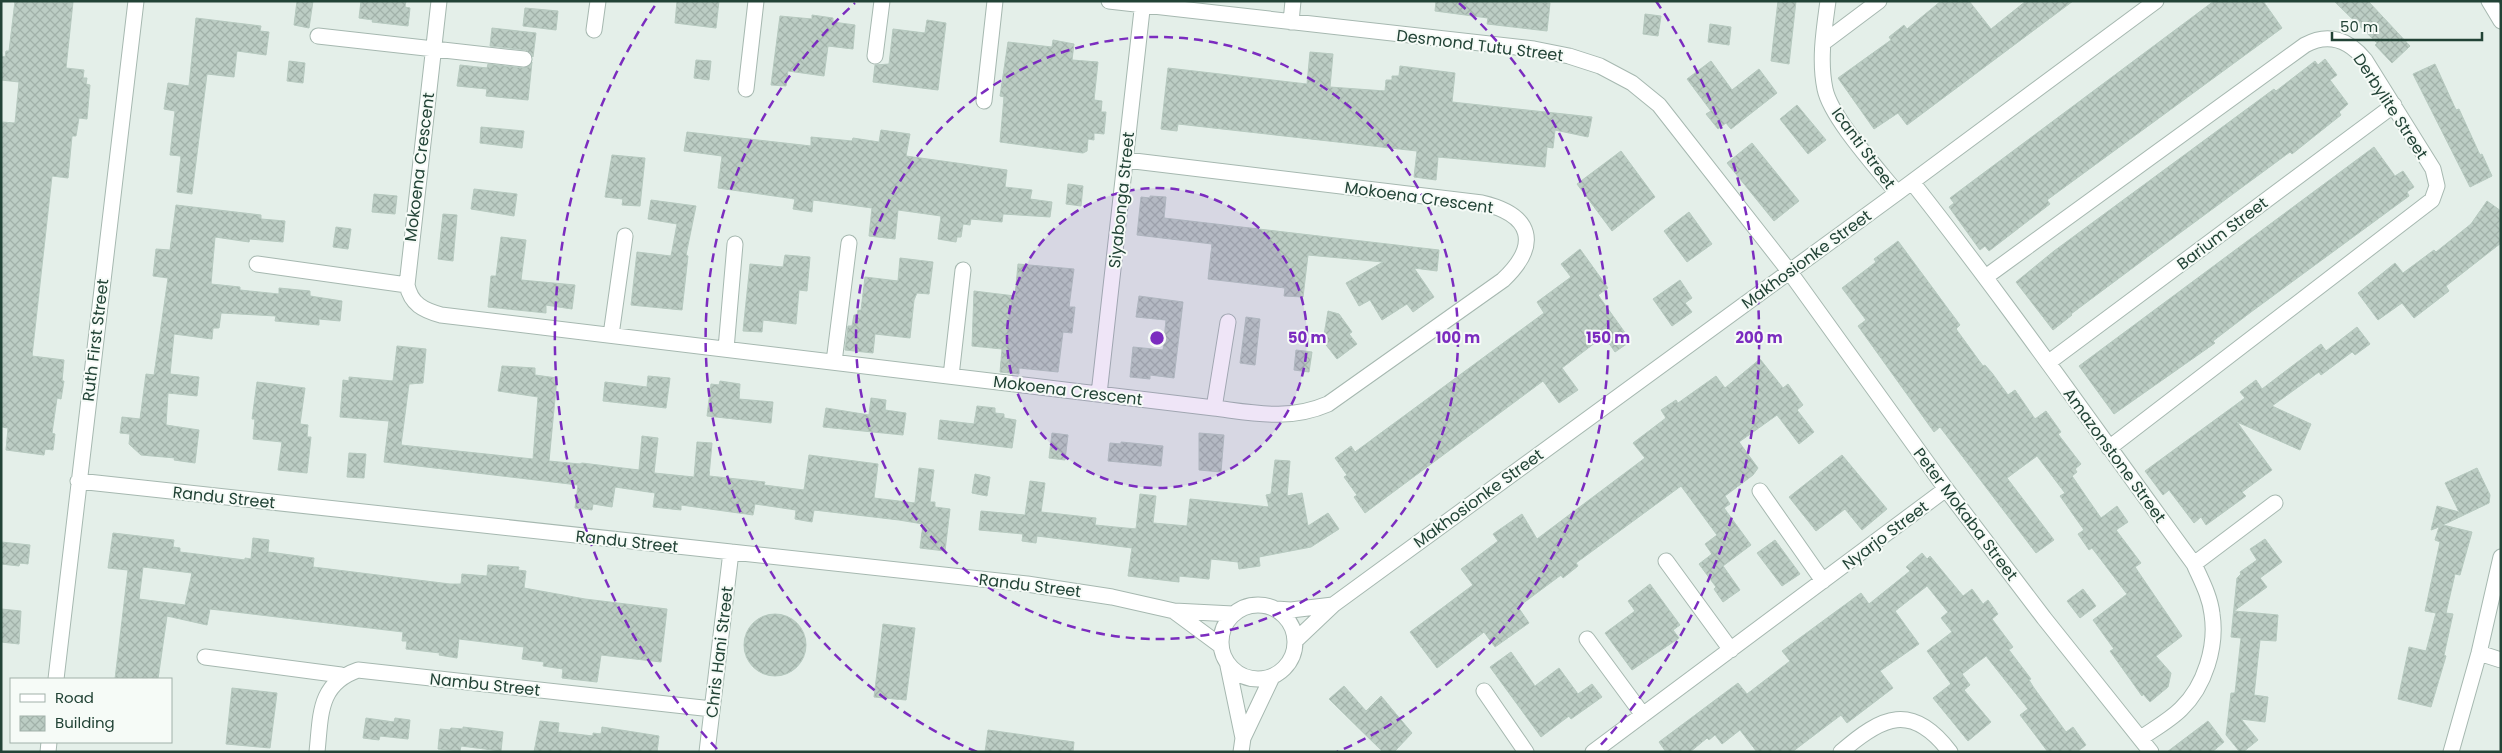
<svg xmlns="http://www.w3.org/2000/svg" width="2502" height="753" font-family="Poppins,sans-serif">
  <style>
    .building { fill: url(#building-cross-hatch); stroke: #b6c9bf; fill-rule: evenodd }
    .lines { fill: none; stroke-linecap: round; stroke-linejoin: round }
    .minor-casing { stroke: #a6b8b0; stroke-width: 17 }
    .minor { stroke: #fff; stroke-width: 15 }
    .ring { fill: none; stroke: #7b2cbf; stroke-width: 2.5; stroke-dasharray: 9 6 }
    .labels { text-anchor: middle; stroke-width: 4; stroke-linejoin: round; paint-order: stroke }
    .street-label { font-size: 16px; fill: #224336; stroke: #f6fbf7 }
    .centre { fill: #7b2cbf; stroke: #f6fbf7; stroke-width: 2.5 }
    .ring-label { font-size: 15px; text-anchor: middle; font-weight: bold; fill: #7b2cbf; stroke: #f6fbf7; stroke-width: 4; stroke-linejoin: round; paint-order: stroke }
  </style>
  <defs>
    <pattern id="building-cross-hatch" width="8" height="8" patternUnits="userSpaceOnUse" patternTransform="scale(1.25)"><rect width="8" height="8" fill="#bccdc4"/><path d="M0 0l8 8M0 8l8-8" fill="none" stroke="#a1b1a9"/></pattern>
  </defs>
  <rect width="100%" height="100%" fill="#e4efe9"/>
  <path class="building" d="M15 1 73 2 66 68 84 70 83 78H87L86 84 90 85 87 119 79 118 76 136H72L68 178 52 176 32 356 64 360 62 381H64L61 399 57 398 52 433 55 434 53 450 45 449 44 455 6 450 8 428 1 427V122L15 123 19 82 1 80V56L5 57 6 51H9Z
    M297 1H313L309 28 294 25Z
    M361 1H406L405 7 410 8 408 26 372 22 373 20 359 18Z
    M677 1H719L716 28 675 23Z
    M1436 1H1533L1550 3 1547 31 1487 24 1488 18 1435 11Z
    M1778 1H1796L1789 64 1771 61Z
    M1941 1H1969L1991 29 2026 1H2073L1907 125 1898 113 1874 129 1838 78 1891 40 1889 37 1904 25 1907 29Z
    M2214 1H2263L2282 28 2047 200 2050 204 1989 251 1985 246 1980 250 1949 207 1954 203 1950 198Z
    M2334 1H2368L2410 46 2392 63 2375 45 2377 43Z
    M525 8 558 11 556 30 523 26Z
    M1645 14 1661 16 1658 36 1643 34Z
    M812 15 833 18V22L855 25 853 49 828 46 824 76 788 71 786 86 771 85 780 16 812 19Z
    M196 18 261 26 260 31 269 32 266 55 237 51 234 77 207 74 192 194 177 192 181 156 170 155 175 111 164 109 168 83 189 86Z
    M927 20 946 23 938 90 873 82 875 65 889 64 893 29 925 33Z
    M1710 24 1731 27 1729 45 1708 42Z
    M492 28 536 33 533 57 526 50 490 46Z
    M1053 40 1074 44 1072 60 1098 62 1094 100 1102 101 1101 112H1106L1104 134 1094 133V140L1088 139 1087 151 1083 153 1000 142 1004 97 1000 96 1008 42 1052 47Z
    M1310 52 1333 54 1330 87 1385 91 1386 80H1392V76H1399L1400 66 1455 73 1452 102 1592 117 1588 137 1555 130 1553 148 1547 147 1545 167 1438 157 1436 180 1414 177 1417 151 1178 124 1177 131 1161 129 1168 68 1307 84Z
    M2325 59 2337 75 2330 80 2348 104 2339 112 2341 115 2292 154 2290 152 2150 255 2071 314 2072 315 2053 330 2016 282 2054 251 2274 89 2276 91 2315 61 2318 65Z
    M696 60 711 61 709 80 694 78Z
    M289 61 305 63 303 83 287 81Z
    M1711 61 1732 90 1759 69 1777 93 1731 129 1726 123 1718 129 1706 114 1711 111 1687 79Z
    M532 62 528 100 486 96 487 89 457 86 460 65 487 68 488 64 523 68 528 67Z
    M2435 64 2456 110 2459 109 2480 155 2482 154 2492 176 2470 187 2413 74Z
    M1797 105 1826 140 1808 154 1780 119Z
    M481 127 524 131 522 148 480 143Z
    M881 130 910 134 906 156 1007 170 1005 187 1032 190 1030 199 1052 202 1050 217 1003 214 1002 222 971 219 970 225 963 224 961 237H957L956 242 938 239 941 216 898 210 895 239 869 236 872 208 813 200 812 212 793 209 795 199 718 188 722 156 684 151 687 132 811 146V137L852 141 853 138 879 142Z
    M1752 143 1799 201 1774 221 1727 163Z
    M2374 147 2395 176 2403 171 2414 187 2407 192 2409 196 2251 312 2213 341 2215 343 2114 414 2079 366Z
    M1621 151 1655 197 1612 231 1577 184Z
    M612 155 645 158 640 206 622 205 623 199 605 197Z
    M1068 184 1083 186 1081 206 1066 204Z
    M474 189 517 194 514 216 471 209Z
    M374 194 397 196 395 214 372 212Z
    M1150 196 1166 197 1164 218 1439 250 1437 271 1414 268 1434 297 1413 312 1407 304 1382 320 1370 300 1359 306 1346 283 1383 262 1308 255 1303 297 1284 296 1285 288 1208 279 1212 244 1137 235 1141 197 1150 198Z
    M651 200 696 206 686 255 688 256 682 310 631 305 637 252 671 256 677 224 648 219Z
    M2487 201 2501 211V243L2446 286 2449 291 2414 318 2402 303 2378 320 2358 293 2395 263 2403 273 2434 250 2436 252 2471 224Z
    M176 205 261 215V219L285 221 283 242 250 239 249 242 215 237 211 284 240 287V290L279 294V288L310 291V296L342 301 340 321 319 319V325L275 321 276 316 221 313 219 328H213L212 339 174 334 170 374 199 377 197 396 168 393 166 425 199 430 195 463 174 460 175 458 141 455 129 444 130 434 120 433 122 417 140 419 146 374 154 375 168 278 153 276 156 249 170 250Z
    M1689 212 1712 244 1687 262 1664 231Z
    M443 214 457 215 453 261 438 259Z
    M336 227 351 229 348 249 333 247Z
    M501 237 526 240 521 280 575 285 572 309 546 305V313L488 307 491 276H496Z
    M1898 241 1960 325 1956 329 1983 366 1985 365 1992 373 2008 395 2015 390 2035 419 2046 411 2061 432 2058 434 2081 464 2075 469 2077 472 2072 476 2101 518 2117 506 2128 522 2116 530 2141 563 2135 567 2182 636 2156 656 2171 673 2168 687 2150 702 2143 694 2142 696 2110 651 2114 649 2093 620 2127 594 2092 548 2089 550 2078 534 2084 530 2060 496 2065 493 2037 456 2007 478 2054 540 2036 553 1940 427 1934 432 1858 326 1866 320 1842 288 1876 262 1874 259Z
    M1580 249 1608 288 1598 295 1631 341 1615 352 1604 336 1562 368 1578 390 1559 403 1543 381 1365 513 1354 497 1357 495 1344 477 1347 475 1335 458 1351 446 1355 452 1544 313 1537 302 1571 277 1561 264Z
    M785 255 810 257 807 291 799 290 796 324 763 320 762 332 743 331 750 264 783 267Z
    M900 258 933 262 929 294 917 293 914 300 910 338 875 334 873 353 845 350 848 326H852L854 315H857L858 310H861L865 277 898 281Z
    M1018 264 1074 269 1069 307H1075L1072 333 1063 332 1058 372 1019 368V374L1000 372 1002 349 972 346 974 291 1015 296Z
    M1680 280 1692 298 1685 303 1692 312 1672 326 1653 299Z
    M1139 296 1183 302 1174 378 1150 375V379L1130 377 1133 347 1163 350 1166 320 1136 317Z
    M1328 311 1339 314 1352 332 1349 334 1357 344 1337 359 1323 341Z
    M1246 317 1260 319 1255 365 1240 363Z
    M2357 327 2370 344 2355 355 2352 352 2321 375 2319 372 2272 406 2311 424 2300 450 2237 422 2272 470 2242 492 2246 496 2206 525 2201 517 2194 523 2169 490 2163 495 2145 471 2245 398 2240 392 2256 380 2262 389 2321 344 2326 351Z
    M397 346 426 349 423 383 409 384 401 445 533 459 538 397 498 391 502 366 535 368V375L557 378 549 461 580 464 582 463 639 470 642 436 658 438 654 473 694 477 697 442 712 443 709 476 765 482 764 485 804 490 809 455 878 464 874 498 915 503 919 468 934 470 930 502H935V507L950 509 945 551 920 548 923 524 899 520 814 510 812 522 795 519 796 510 755 504 753 515 681 505V510L653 507 655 493 615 487 612 507 593 504 592 510 575 508 578 485 384 462 389 421 340 417 343 380 349 381V377L393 381Z
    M1296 350 1312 352 1309 372 1294 370Z
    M1760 359 1783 388 1788 384 1803 405 1797 410 1814 432 1799 444 1777 415 1739 442 1758 468 1753 475 1725 496 1730 504 1724 508 1751 545 1723 566 1740 590 1723 602 1714 589 1716 587 1699 564 1712 554 1705 544 1717 535 1681 486 1576 563 1578 566 1563 578 1561 575 1518 607 1529 623 1495 647 1484 632 1437 668 1410 632 1473 585 1461 569 1498 541 1493 534 1522 514 1537 539 1645 458 1633 443 1666 418 1661 410 1676 400 1678 403 1716 376 1725 388Z
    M648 376 670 378 666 408 603 401 605 382 647 387Z
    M720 381 740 384 739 399 773 402 771 423 707 416 711 384 719 385Z
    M257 382 305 388 300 424 308 425 307 437H311L307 473 278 470 282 442 253 439 255 419H252Z
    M871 398 886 400 885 410 906 413 903 435 823 427 826 408 869 415Z
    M977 406 995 408V413L1004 414V418L1016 420 1012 448 938 439 940 420 974 424Z
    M1052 433 1068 435 1065 460 1049 458Z
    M1199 433 1224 435 1221 472 1199 470Z
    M1121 442 1163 446 1161 466 1108 461 1110 443 1121 444Z
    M349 453 366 454 364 478 347 477Z
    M1842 455 1887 509 1862 530 1845 509 1816 531 1789 497Z
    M1275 460 1290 461 1287 496 1302 493 1308 526 1328 513 1339 529 1311 547 1259 557 1260 566 1239 569 1238 562 1211 559 1209 579 1179 576V582L1128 576 1132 548 1037 536 1036 543 1022 541 1023 534 979 530 981 511 1025 515 1030 481 1045 483 1041 512 1096 518 1095 525 1136 529 1140 494 1156 496 1153 523 1187 526 1190 499 1269 507 1266 495 1271 494Z
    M2477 468 2490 495 2489 503 2443 525 2472 532 2460 575 2455 574 2446 613 2453 614 2444 655 2446 656 2431 707 2398 699 2409 647 2426 651 2436 613 2425 611 2440 542 2435 540 2439 527 2431 530 2437 506 2459 512 2445 483Z
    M975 474 990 477 987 496 972 493Z
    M113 533 174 540 173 547 180 548V552L245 560V558L251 559 253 538 269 540 268 552 314 558 313 567 450 584H461L462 574 487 576 488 565 519 567 518 570 526 571 524 588 585 599 667 609 661 662 601 655 597 682 562 678 563 669 543 666 544 662 522 659 524 647 459 639 457 658 439 655 440 653 406 649 407 641H402L403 632 210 609 207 625 167 616 158 679H115L128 570 108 568ZM143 567 192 573 185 605 139 599Z
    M2265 539 2282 562 2260 578 2267 587 2234 611 2278 615 2276 641 2260 640 2254 695 2268 697 2265 722 2241 719 2258 740 2243 752H2240L2226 735 2231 693H2235L2241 638 2231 637 2237 578 2241 574 2240 572 2257 560 2250 549Z
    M1775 540 1800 574 1782 586 1757 553Z
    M1 542 30 545 28 564 20 563 19 566 1 564Z
    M1922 553 1927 559 1930 556 1963 596 1972 589 1983 604 1988 600 1998 614 1992 619 2013 647 2009 650 2031 679 2029 680 2034 688 2066 732 2073 727 2086 745 2077 752H2048L2020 715 2028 709 1986 656 1962 674 1970 685 1964 690 1991 722 1968 741 1933 698 1951 684 1927 651 1952 632 1941 618 1948 612 1927 586 1895 611 1919 644 1880 671 1893 688 1847 723 1841 715 1792 752H1757L1740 730 1722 744 1715 735 1709 740 1707 738 1690 752H1666L1659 742 1738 683 1747 694 1790 661 1782 651 1861 593 1869 604 1910 571 1906 567Z
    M1650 584 1680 625 1673 630 1679 638 1632 670 1605 633 1635 611 1628 601Z
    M2083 589 2096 606 2080 618 2067 601Z
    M1 609 21 611 19 644 1 642Z
    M744 645a31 31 0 1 1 62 0a31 31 0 1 1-62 0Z
    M883 624 915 628 906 700 874 697Z
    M1511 652 1535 686 1559 668 1578 694 1592 684 1602 697 1571 719 1569 716 1541 737 1490 667Z
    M1344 686 1366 711 1381 696 1412 733 1394 752H1383L1329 699Z
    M232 688 277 693 270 748 226 744Z
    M366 718 394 722 395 718 410 720 408 739 380 736 379 740 363 738Z
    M540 721 559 723 558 732 593 736V733L601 734 602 727 659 736 657 752H534Z
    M2208 721 2224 742 2212 752H2167Z
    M463 727 503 732 501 751 461 746 460 751 438 749 440 729 450 730 451 728 463 729Z
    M988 730 1074 742 1073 752H985Z"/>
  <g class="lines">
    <defs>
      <path id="minor" d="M439 1 407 285C411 304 423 310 441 315L1214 408C1254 413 1289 421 1328 404L1503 280C1540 245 1533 215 1482 203L1126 160
        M1109 1 1534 49 1569 56 1600 66 1632 83 1659 105 1789 271 1946 489 2044 618 2151 752
        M1828 1C1824 30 1819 60 1825 89 1831 118 1878 169 1897 193
        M2489 1 2501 21
        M1291 22 1293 1
        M594 30 598 1
        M318 36 524 59
        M1823 43 1879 1
        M875 56 882 1
        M746 89 756 1
        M984 101 995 1
        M1912 182C2010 306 2100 436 2194 564 2201 580 2210 596 2212 614 2217 646 2205 686 2181 709 2170 720 2154 729 2141 738
        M257 264 407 285
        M1987 276 2305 45C2329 32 2349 40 2365 60L2433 169 2437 186 2432 200 2109 448
        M611 335 625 236
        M726 349 735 244
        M834 362 849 243
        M2049 362 2394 105
        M951 376 963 270
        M1099 394 1143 1
        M1214 408 1228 322
        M78 481 1027 584 1112 597 1174 611 1233 614
        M1760 491 1823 581
        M1666 561 1731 650
        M2194 564 2275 503
        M1221 642a37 37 0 1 1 74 0a37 37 0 1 1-74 0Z
        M1276 609 1291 610 1333 605
        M1175 612 1221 646
        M1587 639 1643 715
        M1295 641 1333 605 1897 193 2156 1
        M2479 653 2501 660
        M205 657 341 675
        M1228 666 1243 738 1241 752
        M56 679 136 1
        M1484 691 1526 752
        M1243 738 1272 677
        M48 752 49 742
        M317 752C321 715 318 684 358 670L712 709
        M707 752 731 552
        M1593 752 1946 489
        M1841 752C1882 716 1912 702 1950 752
        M2451 752 2479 653 2501 557"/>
    </defs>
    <use href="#minor" class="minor-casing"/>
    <use href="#minor" class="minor"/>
  </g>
  <circle cx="1157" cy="338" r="150" fill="#7b2cbf" fill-opacity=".12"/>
  <g class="ring">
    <circle cx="1157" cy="338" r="150"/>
    <circle cx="1157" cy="338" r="301"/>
    <path d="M977 752A451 451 0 0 1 855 3M1459 3A451 451 0 0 1 1337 752"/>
    <path d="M717 749A602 602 0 0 1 658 1M1656 1A602 602 0 0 1 1597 749"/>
  </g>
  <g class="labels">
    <g class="street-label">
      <text transform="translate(1480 45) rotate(7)" y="6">Desmond Tutu Street</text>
      <text transform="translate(2391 106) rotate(57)" y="6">Derbylite Street</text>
      <text transform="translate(1864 148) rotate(54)" y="6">Icanti Street</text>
      <text transform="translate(419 167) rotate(-83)" y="6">Mokoena Crescent</text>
      <text transform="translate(1419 197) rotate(8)" y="6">Mokoena Crescent</text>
      <text transform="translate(1121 200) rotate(-84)" y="6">Siyabonga Street</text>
      <text transform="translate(2222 233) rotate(-37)" y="6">Barium Street</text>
      <text transform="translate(1806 259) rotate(-36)" y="6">Makhosionke Street</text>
      <text transform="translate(95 340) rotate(-83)" y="6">Ruth First Street</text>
      <text transform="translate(1068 390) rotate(7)" y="6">Mokoena Crescent</text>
      <text transform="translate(2115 455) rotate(54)" y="6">Amazonstone Street</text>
      <text transform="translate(224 497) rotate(6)" y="6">Randu Street</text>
      <text transform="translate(1478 498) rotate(-36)" y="6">Makhosionke Street</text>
      <text transform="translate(1966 514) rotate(53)" y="6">Peter Mokaba Street</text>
      <text transform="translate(1885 535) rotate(-37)" y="6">Nyarjo Street</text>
      <text transform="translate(627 541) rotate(6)" y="6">Randu Street</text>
      <text transform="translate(1030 585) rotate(7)" y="6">Randu Street</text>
      <text transform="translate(719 652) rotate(-83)" y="6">Chris Hani Street</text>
      <text transform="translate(485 684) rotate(6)" y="6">Nambu Street</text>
    </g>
  </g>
  <circle cx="1157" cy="338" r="8" class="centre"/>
  <g class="ring-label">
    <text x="1307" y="343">50 m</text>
    <text x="1458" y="343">100 m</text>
    <text x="1608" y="343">150 m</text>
    <text x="1759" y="343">200 m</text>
  </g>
  <rect width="2502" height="753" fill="none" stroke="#224336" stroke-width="5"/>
  <rect x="10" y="678" width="162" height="65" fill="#f6fbf7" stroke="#a1b1aa"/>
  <rect x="20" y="694" width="25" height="8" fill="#ffffff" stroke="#a1b1aa"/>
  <text x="55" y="703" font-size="15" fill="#224336">Road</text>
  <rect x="20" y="716" width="25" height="15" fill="url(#building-cross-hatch)" stroke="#a1b1aa"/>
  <text x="55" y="728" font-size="15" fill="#224336">Building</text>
  <path d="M2332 32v8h150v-8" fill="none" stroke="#224336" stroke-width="2.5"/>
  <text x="2340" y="32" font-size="15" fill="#224336" stroke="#f6fbf7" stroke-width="4" paint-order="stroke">50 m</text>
</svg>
